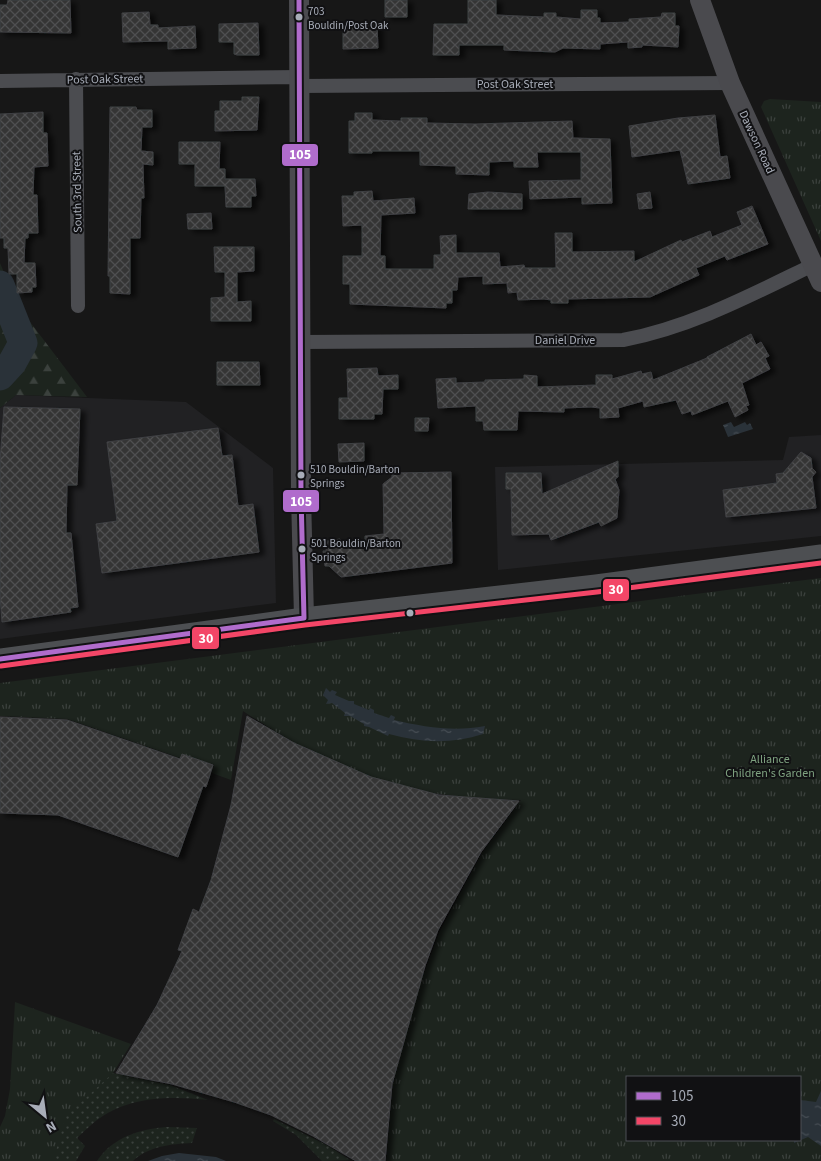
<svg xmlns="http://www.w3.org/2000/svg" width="821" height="1161" font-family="'Source Sans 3',sans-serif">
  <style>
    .built { fill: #212123 }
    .grass { fill: url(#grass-dots) }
    .forest { fill: url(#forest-firs) }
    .park { fill: url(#park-tufts); fill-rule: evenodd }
    .water { fill: url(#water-ripples) }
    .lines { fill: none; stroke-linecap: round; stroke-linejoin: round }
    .river { stroke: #2a3239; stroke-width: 29 }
    .building { fill: url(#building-cross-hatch); stroke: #3f4043; filter: url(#shadow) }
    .street { stroke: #4b4c50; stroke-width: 14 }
    .secondary { stroke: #4a4a4e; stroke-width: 20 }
    .primary { stroke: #4d4f52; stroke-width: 21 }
    .bus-1-casing { stroke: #111113; stroke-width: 9 }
    .bus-2-casing { stroke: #111113; stroke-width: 9 }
    .bus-1 { stroke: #b06ccc; stroke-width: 5 }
    .bus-2 { stroke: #f34667; stroke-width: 5 }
    .bus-dot { fill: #a8adb8; stroke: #111113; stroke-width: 2 }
    .labels { text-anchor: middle; stroke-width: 4; stroke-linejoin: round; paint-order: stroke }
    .bus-label { font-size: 11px; fill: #a8adb8; stroke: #111113; text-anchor: start }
    .street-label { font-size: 12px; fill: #a8adb8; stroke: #111113 }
    .park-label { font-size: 12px; fill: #7fa381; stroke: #111113 }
    .line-badge { stroke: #111113; stroke-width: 2 }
    .badge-label { font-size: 14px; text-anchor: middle; font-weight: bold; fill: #fff }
  </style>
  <defs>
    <pattern id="grass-dots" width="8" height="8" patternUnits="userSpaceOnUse" patternTransform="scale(1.25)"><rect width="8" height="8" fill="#1d241e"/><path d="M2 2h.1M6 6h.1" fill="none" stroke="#3b413d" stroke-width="1.8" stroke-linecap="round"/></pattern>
    <pattern id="forest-firs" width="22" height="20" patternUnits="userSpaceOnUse" patternTransform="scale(1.25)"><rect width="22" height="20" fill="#1d241e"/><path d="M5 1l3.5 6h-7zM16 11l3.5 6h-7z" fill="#3b413d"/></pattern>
    <pattern id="park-tufts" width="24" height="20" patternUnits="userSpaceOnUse" patternTransform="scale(1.25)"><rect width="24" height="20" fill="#1d241e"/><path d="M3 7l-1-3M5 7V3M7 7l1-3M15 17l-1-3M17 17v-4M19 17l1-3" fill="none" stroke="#3b413d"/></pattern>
    <pattern id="water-ripples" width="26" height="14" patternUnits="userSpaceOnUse" patternTransform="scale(1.25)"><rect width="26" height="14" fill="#2a3239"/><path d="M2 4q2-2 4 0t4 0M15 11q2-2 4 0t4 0" fill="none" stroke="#464d54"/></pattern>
    <pattern id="building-cross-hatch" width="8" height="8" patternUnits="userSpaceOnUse" patternTransform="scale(1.25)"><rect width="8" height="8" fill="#353536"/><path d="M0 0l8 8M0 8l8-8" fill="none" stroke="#4f5051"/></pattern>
    <filter id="shadow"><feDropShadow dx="5.5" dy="3" stdDeviation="2.5" flood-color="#0009"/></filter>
  </defs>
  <rect width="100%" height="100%" fill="#171717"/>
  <path class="built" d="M16 395 186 402 273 468 276 603 0 639V408Z
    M821 435V536L498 570 495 467 783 460 789 437Z"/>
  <path class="grass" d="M113 1073 170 1085 208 1100C172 1096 131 1096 100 1118 92 1123 84 1132 77 1138L85 1146 76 1161H0Z
    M274 1119 327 1145 350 1160 322 1161 296 1135 273 1121Z
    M167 1127 197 1128 192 1143C171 1144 149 1146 133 1161H97C113 1137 140 1129 167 1127Z"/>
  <path class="forest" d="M0 263 18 306 87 397 16 395 0 408Z"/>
  <path class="park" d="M770 99 821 102V241L761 107 764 101Z
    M821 578V1161H386L393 1084 414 1000 440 931 482 853 521 800C471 798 418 795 371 778 325 763 283 737 243 711L231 780 212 773 214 765 182 754 180 758 67 719 0 716V683ZM627 1077H800V1140H627Z
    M15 1002 131 1044 113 1073 66 1116 53 1161H0V1127L5 1116 10 1089Z"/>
  <path class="water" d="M731 422 734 427 745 422 747 425 750 423 753 429 728 437 723 425Z
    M326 688 330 692 332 690 337 692 335 695 349 701H354V704L369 710 370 708 374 710V713L389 718 391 715 395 717 394 720C424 727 454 732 485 726L483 734C452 744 421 743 389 734L388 736 369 727 364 726V724L350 716H344L345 713 332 703 326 704 328 700 323 695Z
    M821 1091V1146L808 1137 794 1143V1140H800V1100L816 1102Z
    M179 1153 216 1157 226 1161H148L162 1156Z"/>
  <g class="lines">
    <path class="river" d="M0 285 23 343 12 363 0 376"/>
  </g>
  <path class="building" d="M8 0H70L71 33 0 32V5H7Z
    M385 0H407V17H385Z
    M468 0H496V15L544 17V13H556V17L581 19V10H597V18H600V23L629 22V19L661 17 662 13H675V26H679L678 47 642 45V47L628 48V42L600 44V49L563 48 555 52 504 50V45H459V55H433L434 24H468Z
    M149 12 150 25H158V28L195 26 196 48 168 49V41L123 42 122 13Z
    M258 23 259 55H237L234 54V42H219V24Z
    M377 23 378 48 343 49V24Z
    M242 97H259L257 130 215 131V111H220V101H242Z
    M110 107H136L137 110H152V127H142L141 151 153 152V165L143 164 144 198H141L140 238H130V294L110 293V276H108Z
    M43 112V133H47L48 166 34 167 33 195H37L38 233H28V238H25L24 263H35L36 287H32V292L17 293V274H9L8 248H4V238H0V114Z
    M355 113H372V120L401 121V118H427V123L475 124 572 121 573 138 610 139 612 203 582 204V197L530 199 529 181 581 180V152H537L538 167H514V161L489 162V175L456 174V166L420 165V151H372V153H349V121H355Z
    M715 115 720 157 727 156 730 178 688 184 680 150 632 157 629 126 678 118Z
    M179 142H220L219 169H225V179H255L256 196H251V207H226L225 186H195V164H179Z
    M372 191 373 201 414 198 415 213 381 215 380 256H385V269H434V255H441L440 236 456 235V253H499L500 267 524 265 525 268H556L555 233H572V252L634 251V262L681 240 682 242 710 231 712 237 742 225 737 212 752 206 768 244 727 260 725 256 696 268 699 275 650 297 568 299V303H551V300L544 299 518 300 517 292 508 293 507 283 483 284V276L458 277 457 290H452V303H446V308L350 304V284H343V256H362V225L343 226 342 196H354V192Z
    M488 192 522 194V209H468L469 194Z
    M650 192 652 208 639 209 637 194Z
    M211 213 212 229H188L187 214Z
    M214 247H254V271L237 272V302L251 301V321H211V298L225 297V272H215Z
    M751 334 756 345 761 342 769 356 765 358 770 369 742 383 749 405 746 406 748 410 735 417 728 401 692 415 691 411 682 414 676 400 644 407 643 401 618 408 619 417 600 418V408L591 407 564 408V412L518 411 517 430H484L483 421H476V406L438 408 436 379 456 378V383L485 382V380L524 379V375L537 376V387L596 385V375H612V379L641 371 642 374 651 372 653 380 707 358V357Z
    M217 362H259L260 385H217Z
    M377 368 378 376 398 375V389H383L382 414H374V419H339V398H348L347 369Z
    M4 407 80 409 77 485H67L66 533H71L78 607 70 608 71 612 2 622 0 595V461Z
    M415 418H429L428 431H415Z
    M218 428 222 456 232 455 238 506 253 504 259 552 102 573 96 524 117 521 107 442Z
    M364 443V461L339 462 338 444Z
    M801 452 811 458 812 468 816 472 812 477 816 508 726 517 723 490 777 483 776 474 783 473Z
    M618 461V477L615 479 619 490 617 518 601 526 599 522 551 540 549 534 512 535 511 489H506V473H541L542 494Z
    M451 472 452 563 341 577 329 566H325L323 551H326L327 541 340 539 341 545 365 542V536L384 534 383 484 392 477V473Z
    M247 716 294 743 371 777 439 795 519 801 481 852 438 930 425 966 392 1084 385 1161H356L313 1136 271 1115 234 1102 172 1084 116 1073 157 1005 182 951 178 950 193 909 199 912 211 880 231 805Z
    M0 717 67 720 180 759 182 754 213 765 206 787 203 786 178 857 58 815 0 813Z"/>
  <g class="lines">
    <path class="street" d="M76 79 78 306
      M0 81 300 77
      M300 86 730 83
      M301 342 623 340C691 327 751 295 813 265"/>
    <path class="secondary" d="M299 0 301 495 304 618
      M700 0 730 83 821 282"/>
    <path class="primary" d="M0 659 304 618 596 585 821 555"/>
    <defs>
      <path id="bus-1" d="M299 0 301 495 304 618
        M0 659 304 618"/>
      <path id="bus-2" d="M1 666 305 625 597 592 821 563"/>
    </defs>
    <use href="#bus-1" class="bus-1-casing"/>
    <use href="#bus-2" class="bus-2-casing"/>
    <use href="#bus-1" class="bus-1"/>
    <use href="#bus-2" class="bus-2"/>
  </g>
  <g class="bus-dot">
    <circle cx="299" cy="17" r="4.5"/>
    <circle cx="301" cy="475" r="4.5"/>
    <circle cx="302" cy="549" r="4.5"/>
    <circle cx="410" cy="613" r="4.5"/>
  </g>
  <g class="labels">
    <g class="bus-label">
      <text x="308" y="15">703<tspan x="308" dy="14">Bouldin/Post Oak</tspan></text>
      <text x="310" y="473">510 Bouldin/Barton<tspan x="310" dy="14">Springs</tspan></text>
      <text x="311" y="547">501 Bouldin/Barton<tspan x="311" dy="14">Springs</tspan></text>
    </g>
    <g class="street-label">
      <text transform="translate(105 79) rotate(-1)" y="4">Post Oak Street</text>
      <text x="515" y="88">Post Oak Street</text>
      <text transform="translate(757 142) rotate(65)" y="4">Dawson Road</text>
      <text transform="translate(77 192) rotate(-91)" y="4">South 3rd Street</text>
      <text x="565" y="344">Daniel Drive</text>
    </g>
    <g class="park-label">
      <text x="770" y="763">Alliance<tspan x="770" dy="14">Children's Garden</tspan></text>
    </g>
  </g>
  <g class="line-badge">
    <rect x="281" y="143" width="38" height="24" rx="5" fill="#b06ccc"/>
    <rect x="282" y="489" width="38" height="24" rx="5" fill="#b06ccc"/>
    <rect x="602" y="578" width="28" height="24" rx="5" fill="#f34667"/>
    <rect x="191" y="626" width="29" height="24" rx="5" fill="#f34667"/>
  </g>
  <g class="badge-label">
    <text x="300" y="159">105</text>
    <text x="301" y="506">105</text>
    <text x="616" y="594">30</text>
    <text x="206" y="643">30</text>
  </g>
  <rect x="626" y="1076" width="175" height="65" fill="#111113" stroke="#4d4f55"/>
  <rect x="636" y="1092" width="25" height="8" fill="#b06ccc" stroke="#4d4f55"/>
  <text x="671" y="1101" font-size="15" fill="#a8adb8">105</text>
  <rect x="636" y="1117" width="25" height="8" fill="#f34667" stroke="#4d4f55"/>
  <text x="671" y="1126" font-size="15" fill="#a8adb8">30</text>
  <g transform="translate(45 1116) rotate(151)" stroke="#111113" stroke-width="4" paint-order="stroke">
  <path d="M0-4L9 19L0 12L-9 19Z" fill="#a8adb8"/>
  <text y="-8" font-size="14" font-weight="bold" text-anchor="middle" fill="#a8adb8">N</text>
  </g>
</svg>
